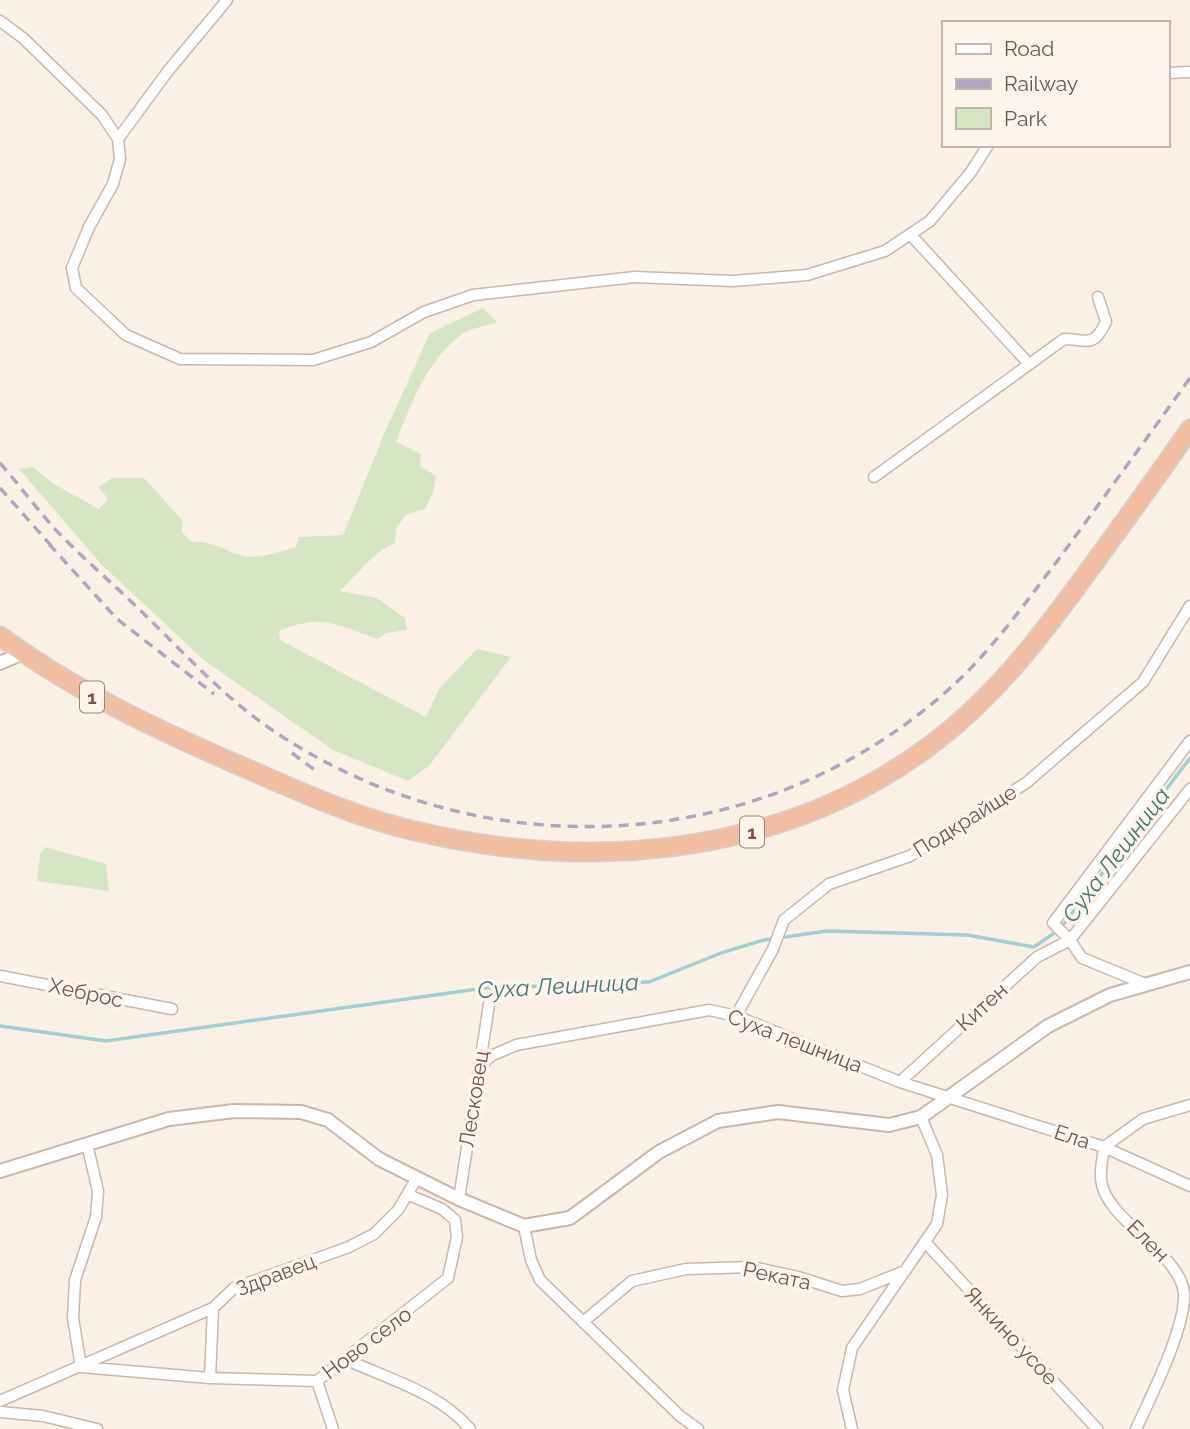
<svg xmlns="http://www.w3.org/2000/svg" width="1190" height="1429" font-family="Raleway,sans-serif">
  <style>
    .green { fill: #d6e6c5 }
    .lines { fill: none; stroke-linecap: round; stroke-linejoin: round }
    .stream { stroke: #a3cfd2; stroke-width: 3.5 }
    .minor-casing { stroke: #cab7ad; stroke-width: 13 }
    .tertiary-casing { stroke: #cab7ad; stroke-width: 16 }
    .trunk-casing { stroke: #d7d0cd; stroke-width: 21 }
    .minor { stroke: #fff; stroke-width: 10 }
    .tertiary { stroke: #fff; stroke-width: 12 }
    .trunk { stroke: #f0bea3; stroke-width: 18 }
    .rail { stroke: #b2a5c2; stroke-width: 3.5; stroke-dasharray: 10 7; stroke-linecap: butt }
    .labels { text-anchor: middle; stroke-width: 7; stroke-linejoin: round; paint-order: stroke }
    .shield { fill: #fdf4eb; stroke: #9a857c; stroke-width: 2 }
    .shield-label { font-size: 19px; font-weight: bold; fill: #70564d }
    .street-label { font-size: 21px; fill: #70564d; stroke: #fdf4eb }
    .water-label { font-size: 23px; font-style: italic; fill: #46777b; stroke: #fdf4eb }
  </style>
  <rect width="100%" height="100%" fill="#faf0e5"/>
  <path class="green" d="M483 308 497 322C486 326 470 328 461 335 427 360 411 404 396 442L421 454 420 466 436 476 433 492 425 509 405 515 396 529 395 543C373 552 358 574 340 591L377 598 405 618 407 630 386 633 377 639C337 624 320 614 279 631L280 640 426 717 439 689 477 649 511 657 429 766 408 781 333 750 205 661 102 565 19 469 33 467 52 483 99 509 108 499 99 487 112 478H144L182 520V532L192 542C210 540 224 550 240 555 257 560 280 552 296 547L299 537 343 535 384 434 430 333Z
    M45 847 106 864 109 891 37 881 40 854Z"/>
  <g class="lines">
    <path class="stream" d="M0 1026 106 1041 485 988 649 982 721 953 764 940 827 931 967 935 1034 947 1060 929 1190 758"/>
    <defs>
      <path id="minor" d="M0 21 23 38 102 115 118 139 120 159 113 184 89 227 72 268 76 288 126 335 180 359 313 360 371 342 424 312 473 295 635 277 733 281 807 275 885 251 930 221 971 172 988 145
        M1167 73 1190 72
        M118 139 168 71 227 0
        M910 234 1029 364
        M874 477 1064 339C1087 339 1093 349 1106 322L1098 297
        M1190 741 1053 923 1070 940 1190 789
        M0 976 172 1009
        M736 1016 773 949 784 920 829 884 910 856 1026 783 1143 682 1190 606
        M478 1068 491 1056 516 1045 709 1010 736 1016 900 1082 1104 1147 1190 1186
        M900 1082 1037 957 1070 940 1082 958 1143 983
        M87 1144 98 1191 96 1217 75 1280 73 1318 81 1367 210 1378 317 1381 448 1278 457 1237 455 1220 442 1209 409 1195
        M459 1199 490 998
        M524 1226 531 1260 540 1280 680 1416 698 1429
        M925 1242 1097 1429
        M583 1322 632 1281 686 1269 752 1267 798 1277 842 1291 860 1289 905 1271 937 1224 942 1195 937 1155 921 1117
        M347 1360C389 1379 440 1393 470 1429
        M210 1378 213 1308
        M317 1381 333 1429
        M0 1401 213 1308 234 1288 349 1247 374 1234 398 1210 417 1178
        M0 1412 43 1416 97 1429
        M852 1429 843 1390 852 1348 904 1272
        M1136 1429C1151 1397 1186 1327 1184 1293 1180 1252 1104 1220 1101 1179 1100 1169 1103 1157 1104 1147L1143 1119 1190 1105"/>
      <path id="tertiary" d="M0 663 23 653
        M0 1171 169 1119 234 1111 301 1112 328 1120 379 1159 459 1199 524 1226 570 1218 659 1152 718 1121 778 1112 889 1125 921 1117 1048 1026 1110 995 1190 972"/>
      <path id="trunk" d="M0 636C73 690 153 728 236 764 294 789 353 817 415 831 592 873 787 856 936 741 1001 691 1047 628 1095 562 1127 518 1159 474 1190 429"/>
    </defs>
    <use href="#minor" class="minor-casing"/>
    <use href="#tertiary" class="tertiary-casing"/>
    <use href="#trunk" class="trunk-casing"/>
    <use href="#minor" class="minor"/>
    <use href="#tertiary" class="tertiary"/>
    <use href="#trunk" class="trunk"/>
    <path class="rail" d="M0 463C18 484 35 506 53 527 82 558 116 586 146 616 187 656 227 700 275 732 488 874 773 856 960 679 998 642 1029 598 1061 556 1104 497 1147 438 1190 378
      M0 488 55 550
      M49 544 117 619 214 694
      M292 753 316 771"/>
  </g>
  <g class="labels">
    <g class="shield">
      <rect x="80" y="681.5" width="24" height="31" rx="5"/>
      <rect x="740" y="816.5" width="24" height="31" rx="5"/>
    </g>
    <g class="shield-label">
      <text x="92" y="704">1</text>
      <text x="752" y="839">1</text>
    </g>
    <g class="street-label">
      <text transform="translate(965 821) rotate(-32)" y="7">Подкрайще</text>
      <text transform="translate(86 993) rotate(12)" y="7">Хеброс</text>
      <text transform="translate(982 1007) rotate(-42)" y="7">Китен</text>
      <text transform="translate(795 1041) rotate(21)" y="7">Суха лешница</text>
      <text transform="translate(474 1099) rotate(-81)" y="7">Лесковец</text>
      <text transform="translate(1072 1137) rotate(18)" y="7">Ела</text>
      <text transform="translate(1148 1241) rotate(45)" y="7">Елен</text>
      <text transform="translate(276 1275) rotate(-21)" y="7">Здравец</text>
      <text transform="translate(777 1276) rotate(12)" y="7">Реката</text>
      <text transform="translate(1011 1336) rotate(47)" y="7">Янкино усое</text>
      <text transform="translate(367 1343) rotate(-37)" y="7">Ново село</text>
    </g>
    <g class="water-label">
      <text transform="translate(1116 855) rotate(-53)" y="8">Суха Лешница</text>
      <text transform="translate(558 986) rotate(-3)" y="8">Суха Лешница</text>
    </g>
  </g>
  <rect x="942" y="21" width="228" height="126" fill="#fdf4eb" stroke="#c5b5ac" stroke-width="2"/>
  <rect x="956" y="44" width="35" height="10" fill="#ffffff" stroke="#c5b5ac" stroke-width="2"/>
  <text x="1004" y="56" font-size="21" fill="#70564d">Road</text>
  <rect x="956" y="79" width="35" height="10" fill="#b2a5c2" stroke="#c5b5ac" stroke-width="2"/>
  <text x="1004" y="91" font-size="21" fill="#70564d">Railway</text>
  <rect x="956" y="108" width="35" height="21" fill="#d6e6c5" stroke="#c5b5ac" stroke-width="2"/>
  <text x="1004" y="126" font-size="21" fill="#70564d">Park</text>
</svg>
